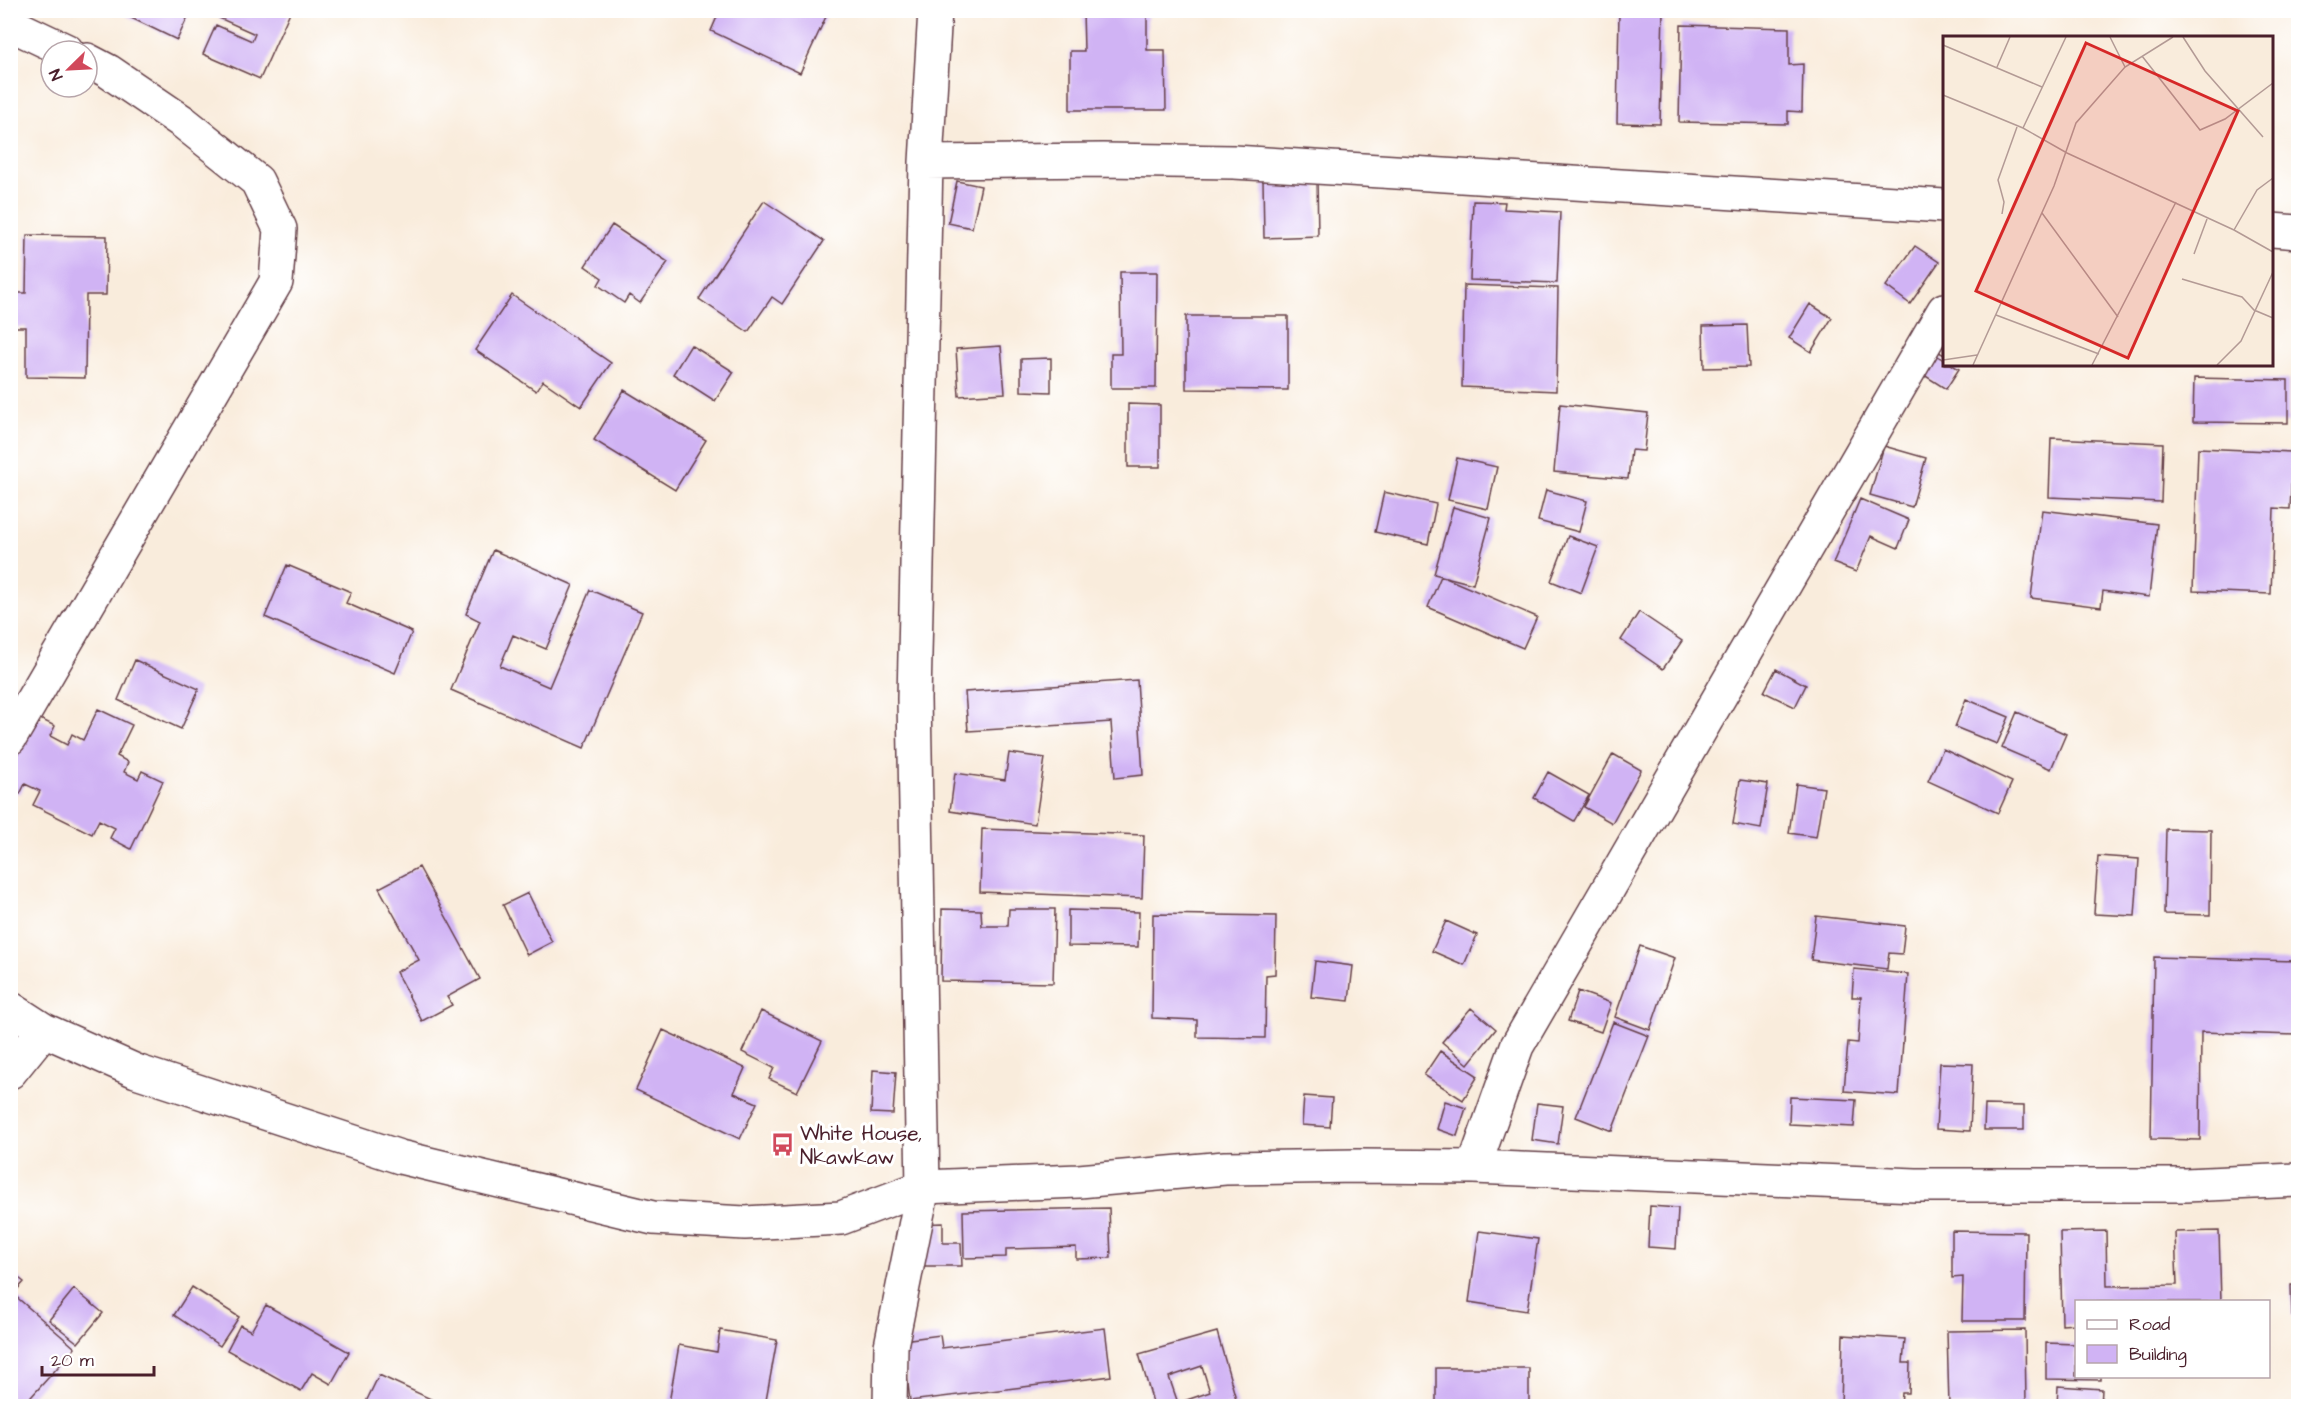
<svg xmlns="http://www.w3.org/2000/svg" width="2309" height="1417" font-family="'Architects Daughter',sans-serif">
  <style>
    .building { fill: #d0b3f4; fill-rule: evenodd }
    .lines { fill: none; stroke-linecap: round; stroke-linejoin: round }
    .minor-casing { stroke: #643e46; stroke-width: 36 }
    .minor { stroke: #fff; stroke-width: 33 }
    .labels { text-anchor: middle; stroke-width: 6; stroke-linejoin: round; paint-order: stroke }
    .poi-label { font-size: 21px; fill: #4a1f2b; stroke: #fff; text-anchor: start }
    .inset-road { fill: none; stroke: #b39a95; stroke-width: 1.5 }
    .view { fill: #d62828; fill-opacity: 0.15; stroke: #d62828; stroke-width: 3 }
    .inset-edge { fill: none; stroke: #4a1f2b; stroke-width: 3 }
  </style>
  <rect width="100%" height="100%" fill="#fff"/>
  <filter id="ink" filterUnits="userSpaceOnUse"><feTurbulence type="fractalNoise" baseFrequency=".0167" numOctaves="2"/><feDisplacementMap in="SourceGraphic" scale="12" xChannelSelector="R" yChannelSelector="G"/><feConvolveMatrix kernelMatrix="1 2 1 2 8 2 1 2 1" color-interpolation-filters="sRGB"/></filter>
  <filter id="wash" filterUnits="userSpaceOnUse"><feTurbulence type="fractalNoise" baseFrequency=".008" numOctaves="4" result="noise"/><feDisplacementMap in="SourceGraphic" scale="24" xChannelSelector="R" yChannelSelector="G"/><feGaussianBlur stdDeviation="1.35" result="paint"/><feColorMatrix in="noise" values="0 0 0 0 0 0 0 0 0 0 0 0 0 0 0 0 0 1.4 0 .05"/><feComposite in="paint" operator="in"/></filter>
  <g filter="url(#wash)">
    <rect width="100%" height="100%" fill="#f9ecdc"/>
    <g id="blocks">
      <path class="building" d="M122 10H191L177 40 121 13Z
        M223 10 290 12 260 79 203 54 216 25 252 41 255 34 219 18Z
        M720 10H829L800 73 711 31Z
        M1083 10H1147V50H1165L1166 110H1070V51H1084Z
        M1619 10H1663L1660 124 1617 123Z
        M1681 25 1789 28V65L1803 64 1802 112 1788 111V124L1679 122Z
        M1317 178 1318 236 1264 238 1263 179Z
        M957 181 981 186 972 228 948 223Z
        M764 201 824 241 782 304 772 297 748 332 699 299Z
        M1473 201 1505 202 1504 209 1560 212 1557 283 1470 280Z
        M612 225 668 262 640 303 629 295 624 303 598 285 602 278 585 266Z
        M27 235 107 236 106 295H86L85 378 26 377V327H10V293H26Z
        M1915 246 1939 262 1910 304 1886 286Z
        M1120 272H1157L1156 388H1111V354H1121Z
        M1464 285 1558 288 1556 391 1462 387Z
        M512 295 611 363 581 407 543 381 536 391 475 350Z
        M1810 304 1832 318 1811 352 1789 338Z
        M1186 316H1288V390L1186 389Z
        M1747 325 1749 367 1704 368 1703 326Z
        M1944 342V355L1939 352Z
        M691 345 734 372 715 401 673 374Z
        M1001 346 1005 393 959 396 956 349Z
        M1936 355 1944 360V364H1951L1959 369 1946 389 1924 375Z
        M1051 358V392L1021 391V359Z
        M2194 378 2288 380V423L2193 422Z
        M624 390 706 440 675 490 594 440Z
        M1128 404 1160 405V467H1128Z
        M1560 404 1648 413 1644 451 1631 450 1628 479 1554 472Z
        M2051 438 2163 443 2161 502 2049 497Z
        M1884 446 1926 458 1912 507 1870 495Z
        M2198 448 2293 452 2290 509 2274 508 2271 594 2193 591Z
        M1457 458 1497 467 1488 509 1448 500Z
        M1546 490 1587 501 1579 532 1538 521Z
        M1384 492 1436 504 1428 544 1375 532Z
        M1860 499 1909 520 1898 548 1871 536 1856 572 1833 563Z
        M1453 507 1491 518 1473 584 1434 574Z
        M2042 510 2157 524 2149 597 2103 591 2101 607 2031 598Z
        M1568 536 1598 547 1581 593 1551 581Z
        M493 550 573 585 546 649 513 635 500 666 549 687 590 590 642 612 584 748 451 690 480 621 466 614Z
        M287 565 351 592 346 603 412 632 395 673 265 617Z
        M1441 576 1537 617 1523 648 1428 607Z
        M1639 612 1682 641 1663 669 1621 640Z
        M135 660 199 689 181 729 118 700Z
        M1776 669 1806 685 1795 707 1764 692Z
        M1137 680 1143 775 1115 778 1111 722 968 731 965 692Z
        M1966 699 2009 717 1997 744 1955 727Z
        M98 709 132 725 117 756 128 762 124 772 138 779 142 771 163 781 131 849 110 838 115 828 99 820 92 834 33 805 40 791 25 784 20 794 10 790V759L32 715 55 726 50 736 67 745 72 734 83 740Z
        M2017 712 2066 734 2051 769 2002 748Z
        M1943 749 2012 782 1998 813 1928 781Z
        M1009 753 1045 758 1035 824 950 811 955 773 1005 780Z
        M1613 754 1641 770 1612 823 1584 807Z
        M1548 772 1589 795 1574 821 1534 798Z
        M1740 780 1768 784 1761 829 1733 824Z
        M1796 784 1824 788 1816 837 1789 833Z
        M982 829 1144 835 1142 898 980 892Z
        M2166 829 2211 830 2210 915 2164 914Z
        M2098 856 2139 859 2135 916 2094 914Z
        M419 867 480 979 447 997 452 1005 422 1021 396 972 419 960 379 888Z
        M528 893 552 942 527 955 503 905Z
        M942 909 981 910 982 926H1008L1009 909H1055L1053 983 941 981Z
        M1068 910 1139 912 1138 947 1068 946Z
        M1153 914 1276 916 1275 974 1266 975 1265 1038 1197 1037V1020L1152 1018Z
        M1816 916 1905 926 1902 954 1889 953 1887 969 1811 960Z
        M1446 921 1477 935 1464 965 1432 951Z
        M1640 946 1675 958 1650 1030 1615 1017Z
        M2154 957 2298 961V1035L2201 1032 2200 1140 2151 1139Z
        M1315 961 1353 966 1349 1001 1311 997Z
        M1854 969 1908 974 1899 1095 1844 1091 1848 1042 1858 1043 1861 997H1852Z
        M1578 991 1611 1003 1601 1032 1568 1021Z
        M1471 1008 1496 1029 1468 1064 1442 1042Z
        M761 1011 822 1041 797 1092 769 1079 774 1068 742 1052Z
        M1613 1022 1649 1036 1612 1131 1576 1117Z
        M663 1030 745 1068 734 1093 757 1103 740 1139 636 1090Z
        M1440 1051 1478 1076 1463 1100 1424 1075Z
        M1940 1063 1973 1064 1970 1131 1936 1129Z
        M873 1070 896 1072 893 1114 871 1113Z
        M1304 1096 1332 1098 1330 1127 1302 1125Z
        M1790 1097 1856 1100 1854 1127 1789 1124Z
        M1445 1101 1466 1108 1457 1136 1437 1129Z
        M1537 1103 1563 1106 1558 1144 1532 1140Z
        M1985 1105 2024 1106V1130H1984Z
        M1650 1206 1678 1208 1676 1249 1648 1247Z
        M1109 1208 1111 1258 1076 1259V1247L1006 1249V1257L964 1258 963 1211Z
        M943 1223V1243H961L962 1266H916V1224Z
        M1479 1231 1538 1239 1527 1311 1469 1302Z
        M1952 1231 2026 1232 2025 1321H1962L1963 1277 1952 1278Z
        M2106 1231 2107 1286 2177 1285 2175 1232 2219 1231 2221 1302H2076V1324L2062 1325 2060 1232Z
        M10 1271 24 1282 13 1294 75 1348 23 1406H18L10 1400Z
        M2291 1285H2298V1316H2292Z
        M192 1287 239 1317 220 1346 174 1315Z
        M74 1289 103 1313 78 1343 49 1320Z
        M266 1305 349 1352 331 1384 312 1373 301 1391 227 1350 240 1325 251 1331Z
        M1105 1328 1111 1376 910 1401 903 1340 940 1335 942 1348Z
        M720 1330 777 1340 765 1406H687L669 1403 679 1345 717 1352Z
        M2025 1330 2026 1406H1949L1947 1331Z
        M1217 1332 1238 1406H1154L1139 1354ZM1202 1366 1210 1392 1178 1403 1169 1377Z
        M1843 1335 1905 1339 1903 1363H1910L1909 1393H1902L1901 1406H1841Z
        M2046 1343 2076 1344V1376H2101V1380L2046 1379Z
        M1436 1368H1529V1406H1436Z
        M379 1375 433 1400 430 1406H364Z
        M2058 1386 2102 1389 2101 1406H2057Z"/>
    </g>
  </g>
  <g filter="url(#ink)">
    <use href="#blocks" fill-opacity="0" stroke="#643e46" stroke-width="1.5"/>
    <g class="lines">
      <defs>
        <path id="minor" d="M10 24 67 51
          M926 162 1103 160 1234 162 1944 206
          M2272 230 2298 232
          M10 738 276 282 280 229 257 181 183 122 108 71 87 60
          M10 1008 44 1030 136 1071 400 1157 653 1218 745 1223 841 1218 923 1187 1079 1181 1225 1168 1358 1166 1474 1167 1916 1185H2185L2298 1180
          M10 1072 44 1030
          M1474 1167 1517 1046 1944 310
          M890 1406 891 1346 923 1187 914 699 926 162 935 10"/>
      </defs>
      <use href="#minor" class="minor-casing"/>
      <use href="#minor" class="minor"/>
    </g>
  </g>
  <defs>
    <symbol id="bus-bare" viewBox="-9 -9 18 18"><path d="M-5-6H5V4H4V6H2V4H-2V6H-4V4H-5ZM-3.5-4V0h7V-4ZM-3.5 1.2v1.5H-2V1.2ZM2 1.2v1.5H3.5V1.2Z" fill="#d1495b" stroke="#fff" stroke-width="2.5" paint-order="stroke"/></symbol>
  </defs>
  <g fill-rule="evenodd">
    <use href="#bus-bare" x="766" y="1128" width="33" height="33"/>
  </g>
  <g class="labels">
    <g class="poi-label">
      <text x="800" y="1140">White House,<tspan x="800" dy="24">Nkawkaw</tspan></text>
    </g>
  </g>
  <g transform="translate(1943 36)">
    <rect width="330" height="330" fill="#f9ecdc"/>
    <path class="inset-road" d="M167 1 182 31M240 1 262 35 320 101M0 9 99 51M199 20 257 94 282 83 330 47M54 31 67 1M0 59 80 92 124 117 291 194 330 216M80 92 123 1M99 177 175 281M59 178 61 166 55 144 74 91M291 194 314 154 330 142M251 218 264 183M239 243 299 261 311 274 330 282M53 279 156 318M0 324 34 319M30 329 111 150 133 87 182 31 230 1M149 329 233 166M274 329 298 305 330 236"/>
    <path class="view" d="M143 7 295 75 185 322 33 255Z"/>
    <rect width="330" height="330" class="inset-edge"/>
  </g>
  <rect width="2309" height="1417" fill="none" stroke="#fff" stroke-width="36"/>
  <rect x="2075" y="1300" width="195" height="78" fill="#ffffff" stroke="#b7a5aa" stroke-width="1.5"/>
  <rect x="2087" y="1320" width="30" height="9" fill="#ffffff" stroke="#b7a5aa" stroke-width="1.5"/>
  <text x="2129" y="1330" font-size="18" fill="#4a1f2b">Road</text>
  <rect x="2087" y="1345" width="30" height="18" fill="#d0b3f4" stroke="#b7a5aa" stroke-width="1.5"/>
  <text x="2129" y="1360" font-size="18" fill="#4a1f2b">Building</text>
  <g transform="translate(69 69) rotate(246)"><circle r="28" fill="#ffffff" stroke="#b7a5aa" stroke-width="1.5"/>
  <path d="M0-4.5L10 22L0 15L-10 22Z" fill="#d1495b"/>
  <text y="-9" font-size="16" font-weight="bold" text-anchor="middle" fill="#4a1f2b">N</text>
  </g>
  <path d="M42 1366v9h112v-9" fill="none" stroke="#4a1f2b" stroke-width="3"/>
  <text x="51" y="1366" font-size="18" fill="#4a1f2b" stroke="#ffffff" stroke-width="4.5" paint-order="stroke">20 m</text>
</svg>
